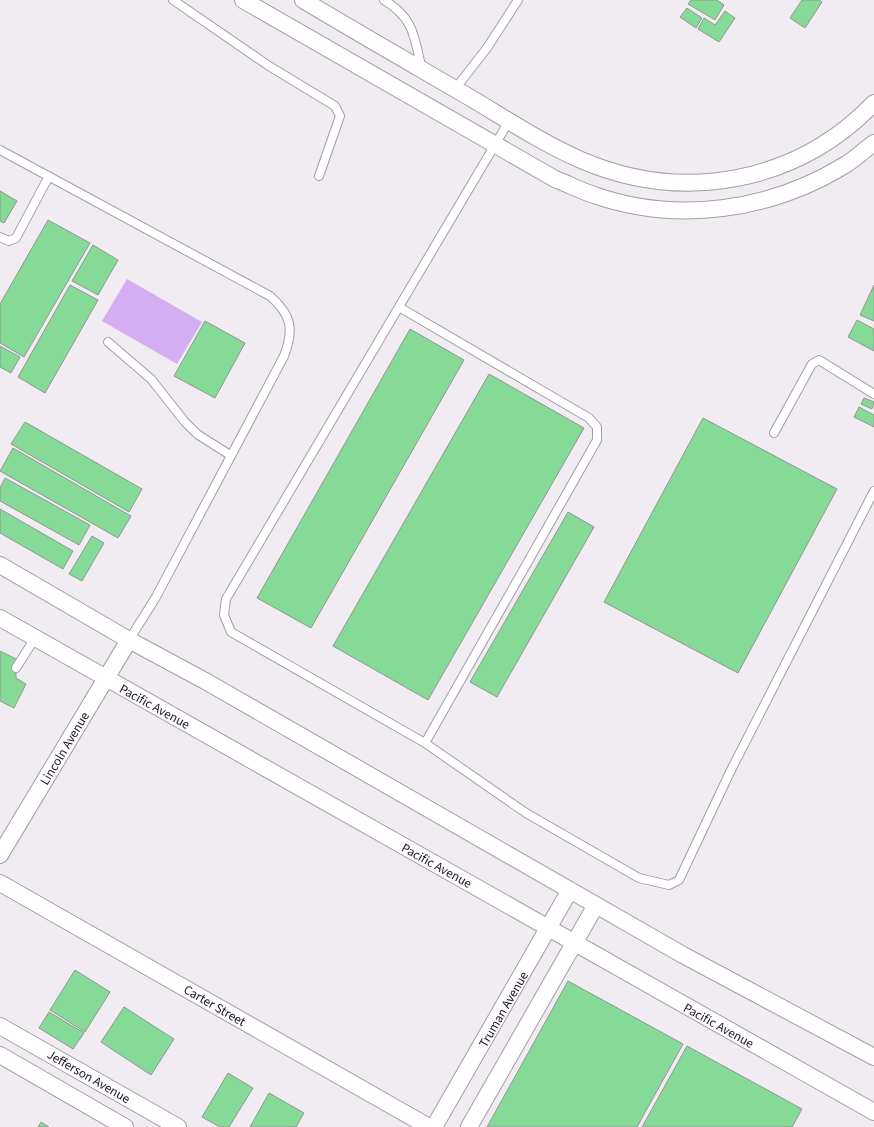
<svg xmlns="http://www.w3.org/2000/svg" width="874" height="1127" font-family="'Source Sans 3',sans-serif">
  <style>
    .green { fill: #d5adf2 }
    .building { fill: #85da98; stroke: #929792 }
    .lines { fill: none; stroke-linecap: round; stroke-linejoin: round }
    .lane-casing { stroke: #a29fa5; stroke-width: 10 }
    .street-casing { stroke: #a29fa5; stroke-width: 18 }
    .lane { stroke: #fff; stroke-width: 8 }
    .street { stroke: #fff; stroke-width: 16 }
    .labels { text-anchor: middle; stroke-width: 3; stroke-linejoin: round; paint-order: stroke }
    .street-label { font-size: 13px; fill: #19181a; stroke: #fdfaff }
  </style>
  <rect width="100%" height="100%" fill="#f0ecf2"/>
  <path class="green" d="M127 279 202 322 177 364 102 321Z"/>
  <path class="building" d="M691 0H717L724 5 715 20 688 4Z
    M802 0H819L822 2 805 28 790 18Z
    M687 8 702 18 696 28 680 17Z
    M725 11 735 18 719 42 698 29 704 18 715 25Z
    M0 191 17 201 4 223 0 221Z
    M48 220 90 243 24 357 0 343V304Z
    M93 245 118 260 98 295 72 281Z
    M70 285 98 300 45 393 18 377Z
    M874 285V321L860 315Z
    M857 320 874 329V351L848 337Z
    M205 321 245 343 215 398 174 376Z
    M410 329 464 360 311 628 257 598Z
    M0 346 20 357 11 373 0 367Z
    M489 374 584 428 428 700 333 646Z
    M864 398 874 402 872 409 861 404Z
    M859 407 874 415V427L854 417Z
    M703 418 837 489 738 673 604 602Z
    M25 422 142 489 129 512 11 444Z
    M13 448 131 516 118 538 0 471Z
    M5 478 90 525 79 545 0 501V488Z
    M0 509 73 551 63 569 0 533Z
    M568 512 594 527 497 697 470 682Z
    M92 536 104 543 82 581 69 574Z
    M0 651 16 659V678L26 684 14 708 0 701Z
    M75 970 110 992 85 1032 50 1010Z
    M568 981 683 1044 637 1127H487Z
    M124 1007 174 1039 151 1075 101 1042Z
    M49 1012 84 1033 73 1049 39 1028Z
    M687 1046 802 1109 792 1127H642Z
    M228 1073 253 1088 229 1127H220L202 1117Z
    M269 1093 304 1113 296 1127H250Z
    M41 1122 49 1127H38Z"/>
  <g class="lines">
    <defs>
      <path id="lane" d="M173 0 269 66 335 106 340 116 319 176
        M384 0C415 19 414 37 422 70
        M455 89 487 48 518 0
        M509 121 226 599 224 615 231 632 425 743 526 813 639 878 669 885 679 880 731 770 874 491
        M0 150 270 296C292 315 294 330 284 356L156 597 129 640
        M0 237 9 241 16 238 49 176
        M399 307 589 418 597 427V440L425 743
        M108 342 151 379 185 422 197 434 230 455
        M774 433 812 364 819 360 874 394
        M16 668 35 638"/>
      <path id="street" d="M243 0 555 179C568 184 581 191 594 195 677 224 770 211 845 165 855 159 864 150 874 143
        M303 0C358 33 414 65 469 97 506 119 542 143 581 160 683 204 797 183 874 103
        M0 565 129 640 207 682 683 955 874 1057
        M0 618 874 1112
        M0 855 129 640
        M0 883 429 1127
        M0 1026 178 1127
        M0 1055 125 1127
        M434 1127 570 890
        M469 1127 596 905"/>
    </defs>
    <use href="#lane" class="lane-casing"/>
    <use href="#street" class="street-casing"/>
    <use href="#lane" class="lane"/>
    <use href="#street" class="street"/>
  </g>
  <g class="labels">
    <g class="street-label">
      <text transform="translate(155 706) rotate(29)" y="5">Pacific Avenue</text>
      <text transform="translate(64 748) rotate(-59)" y="5">Lincoln Avenue</text>
      <text transform="translate(437 865) rotate(29)" y="5">Pacific Avenue</text>
      <text transform="translate(215 1005) rotate(30)" y="5">Carter Street</text>
      <text transform="translate(503 1009) rotate(-60)" y="5">Truman Avenue</text>
      <text transform="translate(719 1025) rotate(29)" y="5">Pacific Avenue</text>
      <text transform="translate(89 1076) rotate(30)" y="5">Jefferson Avenue</text>
    </g>
  </g>
</svg>
